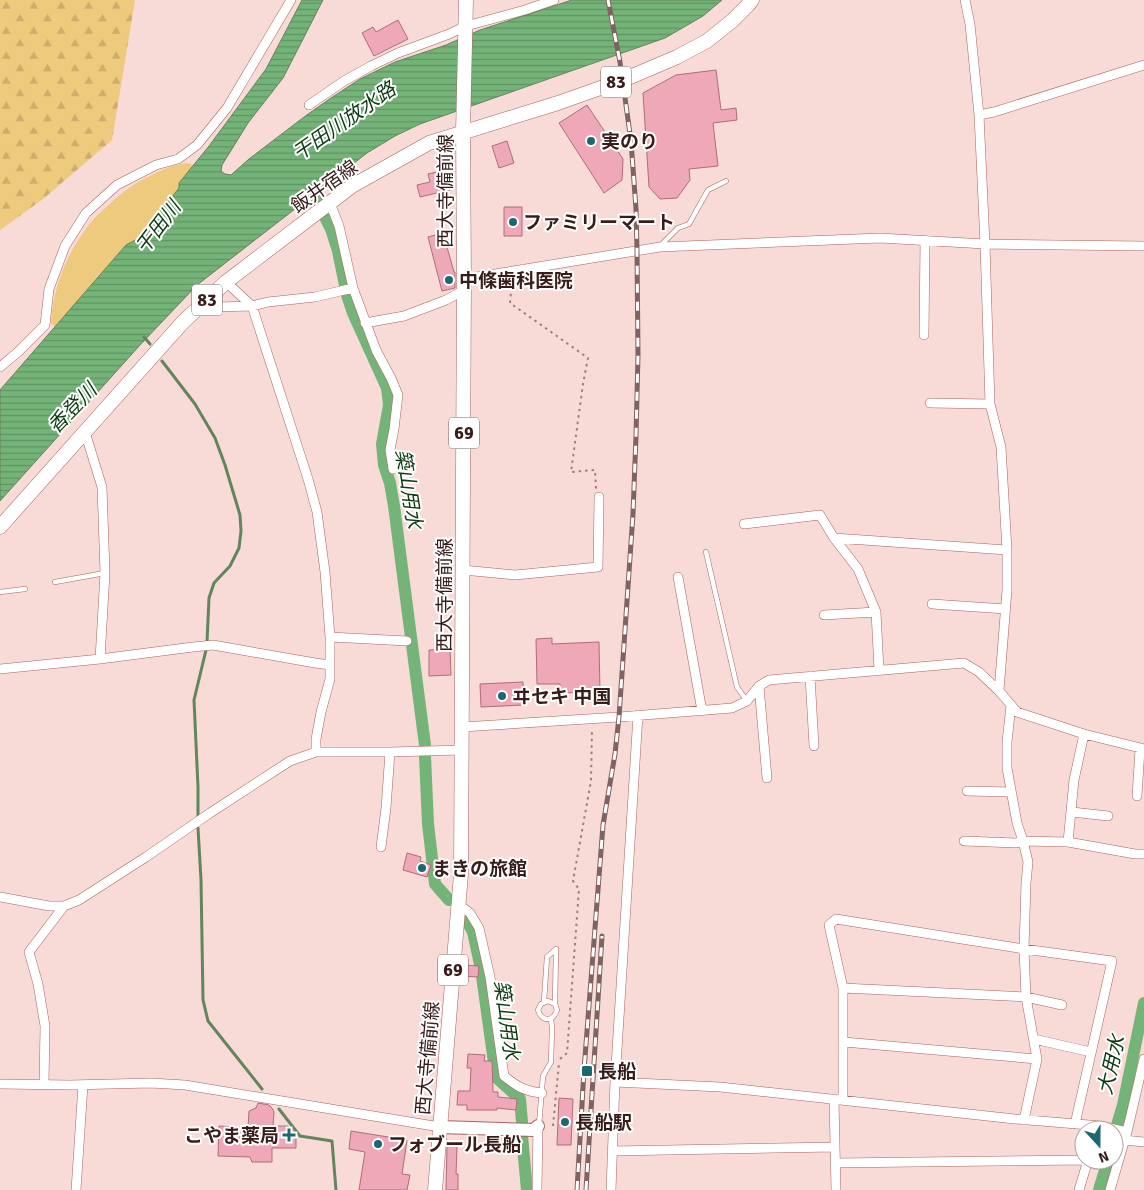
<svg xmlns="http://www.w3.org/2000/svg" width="1144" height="1190" font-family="Signika,'Noto Sans JP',sans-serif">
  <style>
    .green { fill: #edca7d }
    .forest { fill: url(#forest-firs) }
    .water { fill: url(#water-rules); stroke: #62865c }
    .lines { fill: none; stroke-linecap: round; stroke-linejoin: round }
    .stream { stroke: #62865c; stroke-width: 3 }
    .canal { stroke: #75b478; stroke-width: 12 }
    .building { fill: #efa8b7; stroke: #ae6d7b }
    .lane-casing { stroke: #a6655f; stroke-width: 5.5 }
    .street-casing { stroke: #a6655f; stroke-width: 10 }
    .secondary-casing { stroke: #a6655f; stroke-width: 14 }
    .primary-casing { stroke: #a6655f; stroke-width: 15 }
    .path { stroke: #9c7f7c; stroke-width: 2; stroke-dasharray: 2.5 4; stroke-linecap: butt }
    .lane { stroke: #fff; stroke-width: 4.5 }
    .street { stroke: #fff; stroke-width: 9 }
    .secondary { stroke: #fff; stroke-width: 12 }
    .primary { stroke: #fff; stroke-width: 14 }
    .rail-casing { stroke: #7f6360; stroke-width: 5 }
    .rail { stroke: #fff; stroke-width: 3; stroke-dasharray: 9; stroke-linecap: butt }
    .poi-dot { fill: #1c6870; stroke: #fff; stroke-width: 2 }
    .labels { text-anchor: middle; stroke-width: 4; stroke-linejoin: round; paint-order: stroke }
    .shield { fill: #fff; stroke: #73605f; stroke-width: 1 }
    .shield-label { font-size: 18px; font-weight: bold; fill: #371c1a }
    .poi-label { font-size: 19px; font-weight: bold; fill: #371c1a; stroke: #fff; text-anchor: start }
    .street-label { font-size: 19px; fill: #371c1a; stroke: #fff }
    .water-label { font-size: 20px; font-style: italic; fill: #0c3b13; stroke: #fff }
  </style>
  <defs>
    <pattern id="forest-firs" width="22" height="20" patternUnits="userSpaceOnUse" patternTransform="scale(1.25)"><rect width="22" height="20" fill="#edca7d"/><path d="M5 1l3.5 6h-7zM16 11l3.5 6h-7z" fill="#ccad6b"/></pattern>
    <pattern id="water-rules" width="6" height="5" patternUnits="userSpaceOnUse" patternTransform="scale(1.25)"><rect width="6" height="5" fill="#75b478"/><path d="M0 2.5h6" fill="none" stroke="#619262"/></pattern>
  </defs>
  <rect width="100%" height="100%" fill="#f8dad6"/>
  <path class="green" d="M186 163 194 165 179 183 180 188 139 238 126 245 55 327 51 323C53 286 68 250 92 221 97 215 103 210 109 205 121 193 134 183 150 176 161 170 173 165 186 163Z"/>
  <path class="forest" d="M0 0H135L112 140 43 199 0 230Z"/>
  <path class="water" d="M302 0H323L283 78 248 123 222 165 221 171 225 174 231 175 249 159 304 117 331 98 360 79 395 62 446 45 480 30 572 0H722L703 16 665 38 420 124 395 136 367 153 197 285 140 345 0 501V390L126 245 139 238 179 188V183L209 146 266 69Z"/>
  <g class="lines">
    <path class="stream" d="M144 337 150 344
      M162 361 195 404 215 438 225 465 240 515 241 531 239 548 230 566 214 583 209 598 207 642
      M198 816V787L194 700 206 650
      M198 828 201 880 203 1000 208 1021 262 1089
      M279 1109 300 1136 332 1141 336 1190"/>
    <path class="canal" d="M313 192 317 200
      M326 219 331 229 338 251 347 295 353 313 387 388 389 405 382 444 384 465 390 483 394 506 425 745
      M425 756 428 824 435 884 449 900
      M464 916 473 932 481 969 496 1077 520 1099 522 1122
      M1114 1135 1123 1105 1144 1003
      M522 1136 527 1190
      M1099 1190 1108 1160"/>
  </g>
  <path class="building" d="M398 20 408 39 374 56 362 33 373 27 376 32Z
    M716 70 721 110 736 108 737 120 713 123 718 166 689 169 690 180 677 198 660 199 649 187 643 93 676 75Z
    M587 105 623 159 622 180 604 193 559 123Z
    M507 141 514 163 499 168 492 146Z
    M449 169 454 189 420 197 417 185 430 182 428 174Z
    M504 207H522V236H504Z
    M450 231 454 246 447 247 454 272H455V288L442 291 428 237Z
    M552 638V644L599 642 600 692 560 693V684H537L536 639Z
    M450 649 451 675 429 676V650Z
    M523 682 524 705 481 707 480 684Z
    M407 853 421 857 420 861 431 865 427 877 403 870Z
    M463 965 479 966 478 977 462 976Z
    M468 1054 485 1055 484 1061H492L493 1092H498V1097L517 1099 516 1110 497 1108V1110H467V1105H457L458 1091H470L471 1068H467Z
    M559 1098 573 1099 571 1145H557Z
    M258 1103 269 1105 272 1108 274 1112 273 1126H288L296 1134V1148H272V1162H252L250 1157 218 1156 219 1126 248 1128 249 1111 256 1108Z
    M351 1131 407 1140 402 1174 410 1175 407 1190H359L365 1152 349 1149Z
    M447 1145H457L456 1174H458V1190H446Z"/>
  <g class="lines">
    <defs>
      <path id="lane" d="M660 246 678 228 689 224 708 190 726 181
        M706 552 737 687 747 701
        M55 582 105 573
        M0 592 25 589
        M544 1001 547 957 556 949
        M555 1004 548 1001 541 1004 538 1010C542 1022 553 1022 557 1010L555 1004 556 949
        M539 1125 543 1076 551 1062 552 1028 551 1019"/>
      <path id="street" d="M965 0 970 24 979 115 985 244 990 404 1001 447 1007 550V590L999 691 1017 712 1084 734 1144 749
        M309 105 344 81 371 66 398 53 449 34 466 26 525 10 554 0
        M979 115 994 112 1144 65
        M330 203 339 226 353 288 376 350 391 378 398 395 394 429 390 450 393 469
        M464 279 660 247 880 238 985 244 1144 246
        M226 282 252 306 308 479 317 512 325 572 330 637V679L321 712 316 739V752
        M204 303 217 307 252 306 268 302 315 297 353 288
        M365 323 404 316 446 300 464 290
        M924 335 925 240
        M0 367 18 352 45 325 49 289 65 246 86 213 117 185 156 165 178 159 197 145 227 108 291 0
        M930 403 990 404
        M85 432 102 487 105 573 100 659
        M744 524 820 515 834 538 858 569 876 612 879 670
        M834 538 1007 550
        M463 570 515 575 598 567 599 497
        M678 577 702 711
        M932 604 1006 609
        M824 615 876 612
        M330 637 407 641
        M0 669 100 659 193 647 213 645 315 663 330 665
        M810 676 814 746
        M759 686 767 778
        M1011 705 1007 742V768L1017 823 1023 841 1028 862 1026 883 1024 949 1026 997 1037 1059 1024 1120
        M462 727 619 717 732 708 747 701 759 686 769 680 964 663 979 672 999 691
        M967 791 1011 792
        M1137 796 1140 749
        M1072 812 1108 816
        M964 841 1016 843 1023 841 1068 842 1135 854H1144
        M1068 842 1074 780 1084 734
        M381 847 386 808 390 752
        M0 897 49 906H64L79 900 146 857 210 813 290 761 316 752H390L462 750
        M458 904 470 913 479 928 490 977 504 1076C518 1087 524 1091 542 1093
        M843 988 1026 997 1062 1005
        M1034 1039 1091 1052
        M844 1042 1037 1059
        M615 1082 720 1087 1015 1119 1101 1126 1127 1132
        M0 1084 70 1085 151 1083 185 1085 440 1127
        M44 1085 45 1026 38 984 29 952 64 906
        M834 1099 836 1190
        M843 1100V988L829 925 836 919 1024 949 1112 961 1075 1124
        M1124 1140 1144 1142
        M612 1151 835 1147
        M835 1163 1088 1160
        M76 1190 83 1085
        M537 1190 538 1126
        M611 1190 615 1082 638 715
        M1079 1190 1088 1160
        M1110 1190 1127 1132 1144 1059"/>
      <path id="secondary" d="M440 1127 534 1130 538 1126"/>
      <path id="primary" d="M0 527 183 322 226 282 352 186 429 143 558 103 623 80 677 57 707 41 732 21 748 5 752 0
        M435 1190 461 874 464 279 463 132 466 0"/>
    </defs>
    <use href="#lane" class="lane-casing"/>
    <use href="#street" class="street-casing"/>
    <use href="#secondary" class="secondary-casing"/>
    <use href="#primary" class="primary-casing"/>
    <path class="path" d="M512 281 510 303 588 358 583 384 571 472 595 470 596 489
      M560 1059 567 1053 579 889 573 881 591 781 592 729
      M553 1126 559 1063"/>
    <use href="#lane" class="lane"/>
    <use href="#street" class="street"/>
    <use href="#secondary" class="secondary"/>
    <use href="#primary" class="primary"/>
    <defs>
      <path id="rail" d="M577 1190 584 1070 603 825 615 754 619 717 633 514 636 436 638 355 637 250 636 209 631 141 620 62 608 0
        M586 1190 602 936"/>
    </defs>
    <use href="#rail" class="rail-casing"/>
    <use href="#rail" class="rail"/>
  </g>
  <g class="poi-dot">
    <circle cx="591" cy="141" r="5"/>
    <circle cx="513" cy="222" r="5"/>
    <circle cx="449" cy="280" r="5"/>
    <circle cx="502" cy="696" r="5"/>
    <circle cx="422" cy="868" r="5"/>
    <rect x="581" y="1065" width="12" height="12" rx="2.5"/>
    <circle cx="565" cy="1122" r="5"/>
    <path d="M286.5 1127.5h5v5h5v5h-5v5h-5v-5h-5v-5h5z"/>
    <circle cx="378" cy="1144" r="5"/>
  </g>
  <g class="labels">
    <g class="shield">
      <rect x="601" y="66.5" width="30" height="31" rx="4"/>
      <rect x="192" y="284.5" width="30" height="31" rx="4"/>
      <rect x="449" y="417.5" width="30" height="31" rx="4"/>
      <rect x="438" y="954.5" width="30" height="31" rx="4"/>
    </g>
    <g class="shield-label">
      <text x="616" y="88">83</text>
      <text x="207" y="306">83</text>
      <text x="464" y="439">69</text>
      <text x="453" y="976">69</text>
    </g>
    <g class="poi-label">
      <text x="601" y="148">実のり</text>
      <text x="523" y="229">ファミリーマート</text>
      <text x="459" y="287">中條歯科医院</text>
      <text x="512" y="703">ヰセキ 中国</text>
      <text x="432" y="875">まきの旅館</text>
      <text x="598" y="1078">長船</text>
      <text x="575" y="1129">長船駅</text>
      <text x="279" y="1142" text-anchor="end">こやま薬局</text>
      <text x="388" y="1151">フォブール長船</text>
    </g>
    <g class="street-label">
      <text transform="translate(324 186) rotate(-35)" y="7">飯井宿線</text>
      <text transform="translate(445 191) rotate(-90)" y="7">西大寺備前線</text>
      <text transform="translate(444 595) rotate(-90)" y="7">西大寺備前線</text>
      <text transform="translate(427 1058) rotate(-85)" y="7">西大寺備前線</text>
    </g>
    <g class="water-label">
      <text transform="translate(344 121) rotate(-35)" y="7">干田川放水路</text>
      <text transform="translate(158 227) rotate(-53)" y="7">干田川</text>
      <text transform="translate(72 408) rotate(-46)" y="7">香登川</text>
      <text transform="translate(409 489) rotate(81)" y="7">築山用水</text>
      <text transform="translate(507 1020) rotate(82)" y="7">築山用水</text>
      <text transform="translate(1111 1065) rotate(-77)" y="7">大用水</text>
    </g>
  </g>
  <g transform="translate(1099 1145) rotate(159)"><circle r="24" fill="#ffffff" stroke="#afa4a3"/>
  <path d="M0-4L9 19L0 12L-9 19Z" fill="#1c6870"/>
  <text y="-8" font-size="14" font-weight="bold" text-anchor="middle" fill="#371c1a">N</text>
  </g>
</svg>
